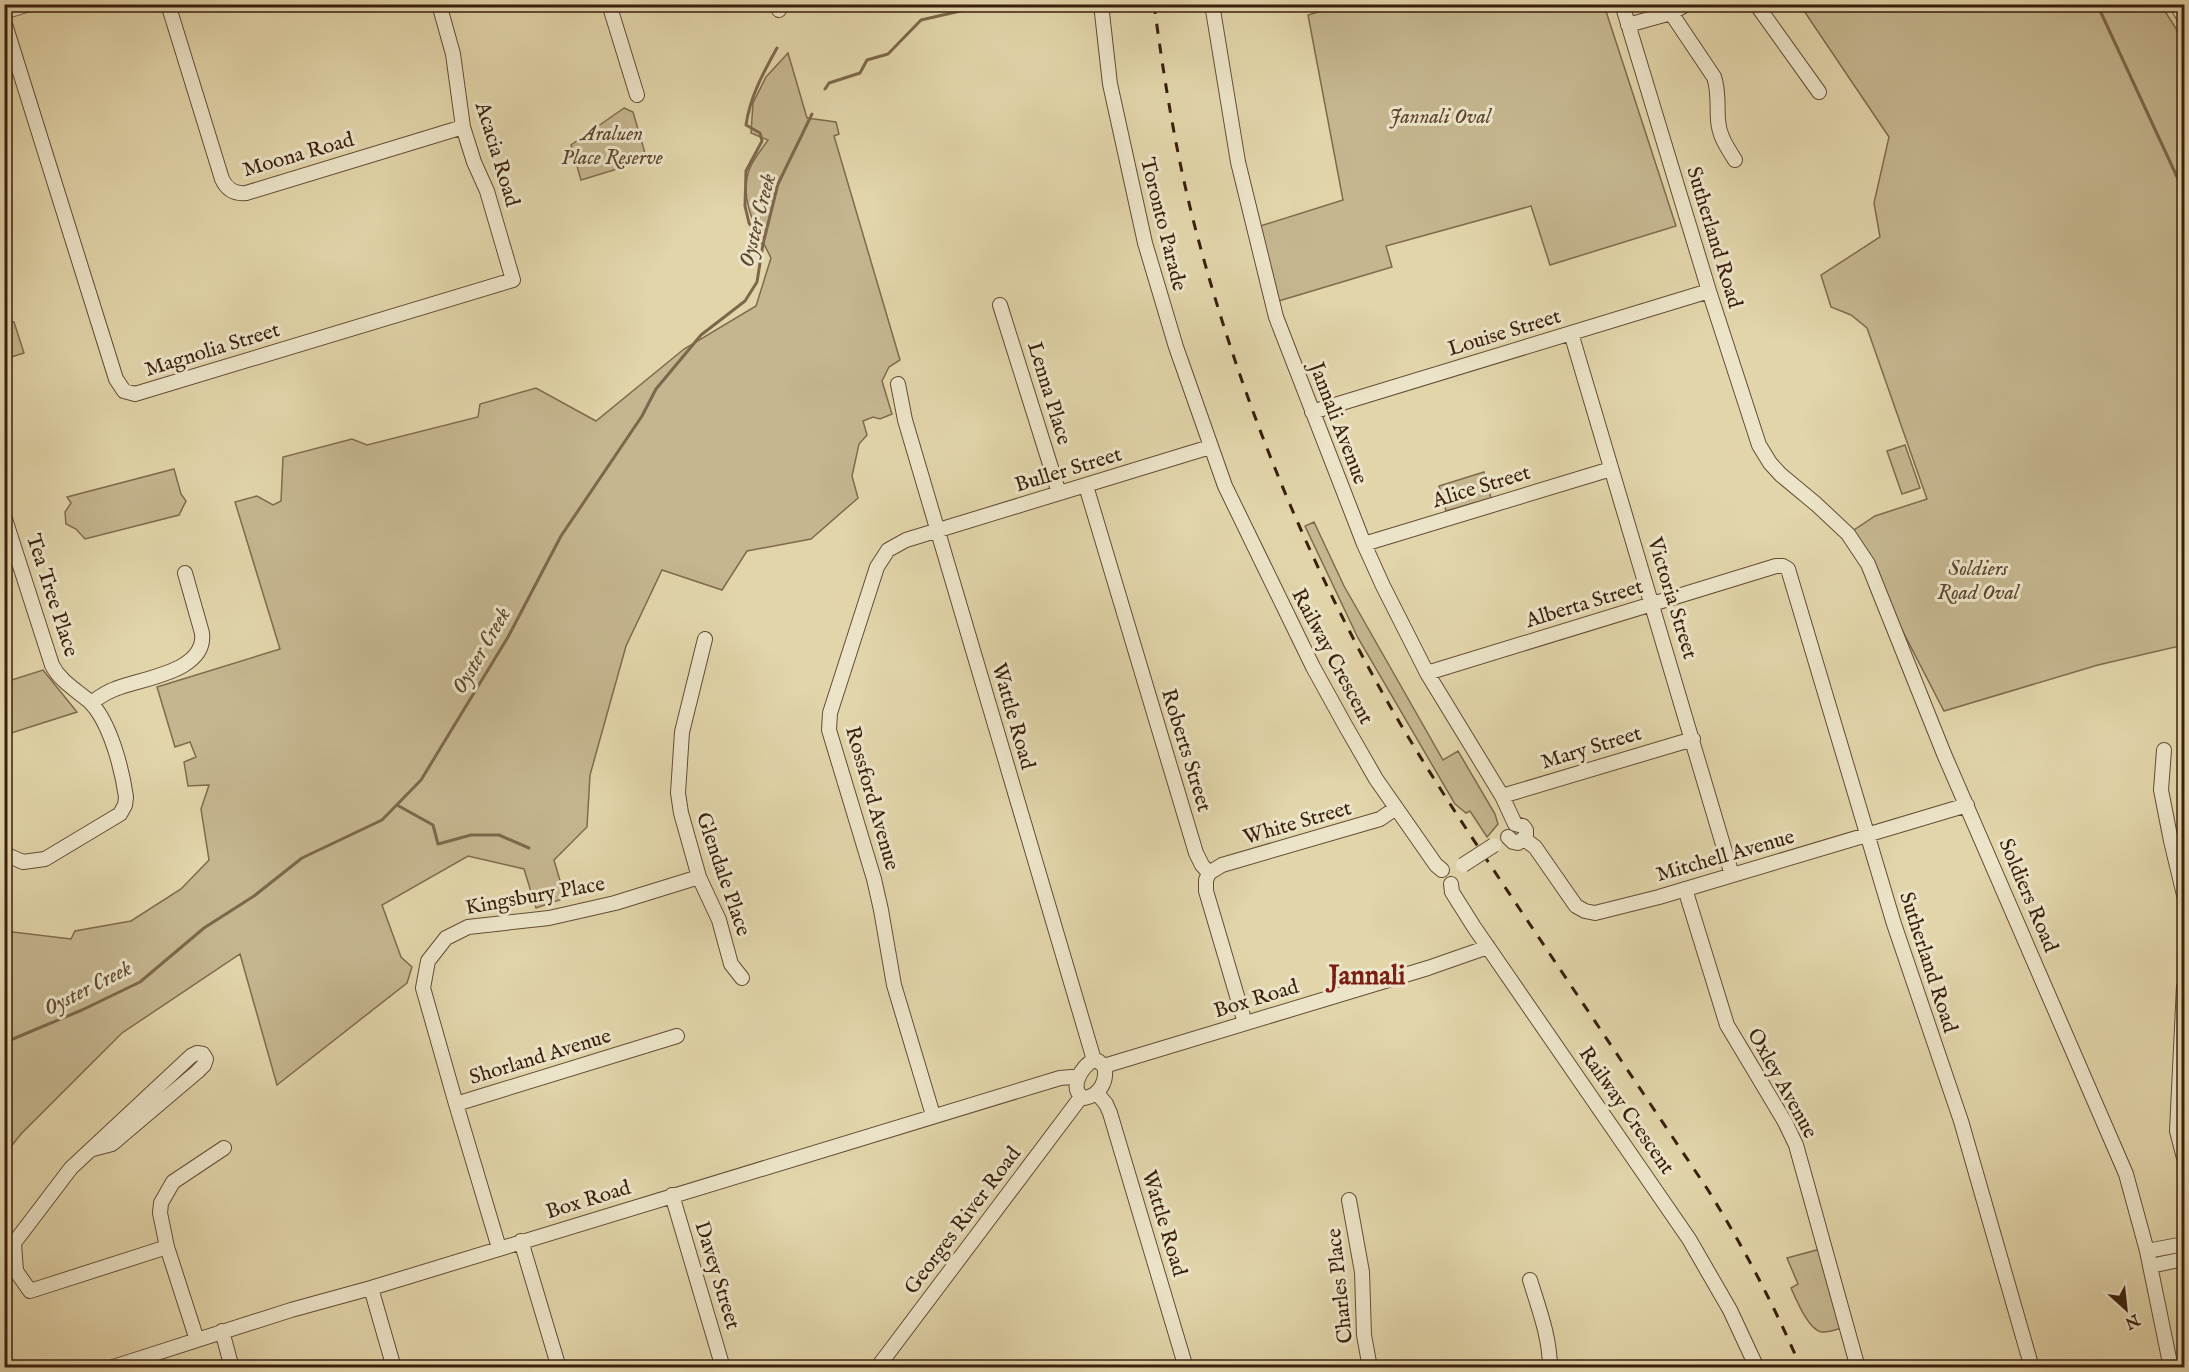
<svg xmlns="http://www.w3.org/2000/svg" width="2189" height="1372" font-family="'IM FELL English',serif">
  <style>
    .green { fill: #c5b68f; stroke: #806a4e; stroke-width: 1.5 }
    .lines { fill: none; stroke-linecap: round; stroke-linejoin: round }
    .stream { stroke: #7d674b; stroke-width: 3 }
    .minor-casing { stroke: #644c34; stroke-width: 16 }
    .minor { stroke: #ece4c8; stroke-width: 14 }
    .rail { stroke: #3a1f0d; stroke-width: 3; stroke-dasharray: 10 10; stroke-linecap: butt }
    .minor-bridge-casing { stroke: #644c34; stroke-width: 16; stroke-linecap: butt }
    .minor-bridge { stroke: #ece4c8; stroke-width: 14 }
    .labels { text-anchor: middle; stroke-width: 6; stroke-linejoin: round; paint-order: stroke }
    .park-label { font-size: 21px; font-style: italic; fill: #5d452e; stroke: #ece4c8 }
    .street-label { font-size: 21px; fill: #3a1f0d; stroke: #ece4c8 }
    .water-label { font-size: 22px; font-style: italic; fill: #614931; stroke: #ece4c8 }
    .district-label { font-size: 27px; font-weight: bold; fill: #7a1f14; stroke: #ece4c8 }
  </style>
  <rect width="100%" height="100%" fill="#e2d5aa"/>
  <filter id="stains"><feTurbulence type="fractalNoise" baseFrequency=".00333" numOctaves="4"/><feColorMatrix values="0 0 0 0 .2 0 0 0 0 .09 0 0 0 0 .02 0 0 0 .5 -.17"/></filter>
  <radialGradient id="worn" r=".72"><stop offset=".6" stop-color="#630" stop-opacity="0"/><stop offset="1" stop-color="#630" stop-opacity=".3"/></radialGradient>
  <path class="green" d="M1346 4H1523L1525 11 1548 5H1604L1676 226 1550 265 1531 206 1386 246 1392 267 1272 303 1254 228 1343 200 1308 15Z
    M1800 5H2161L2184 41V645L2098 665 1944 711 1869 566 1848 534 1875 516 1927 499 1867 328 1851 315 1831 307 1821 275 1880 237 1874 203 1889 137Z
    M788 53 807 118 836 122 839 134 834 136 900 360 889 367 882 381 892 414 880 419 873 417 863 421 867 435 859 444 852 476 858 498 811 539 747 551 722 590 662 570 626 646 590 775 587 827 554 860 565 898 536 908 524 869 468 856 382 905 401 957 412 967 407 983 277 1085 240 954 122 1033 21 1134 5 1154V931L71 939 75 931 131 921 181 889 209 860 201 809 209 785 188 786 184 762 196 757 190 742 175 747 157 687 280 649 235 502 257 496 273 505 281 501 283 457 352 439 367 445 478 417 480 404 536 388 596 421 684 349 756 306 771 258C758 231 737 199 750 168 754 158 762 149 768 140L751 133 753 103 766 77Z
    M624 108 633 112 647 160 581 180 571 145Z
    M4 319 14 322 24 353 5 359Z
    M1905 445 1920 488 1902 494 1887 451Z
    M174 469 181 494 186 501 179 515 85 539 76 529 66 524 65 512 71 503 67 497Z
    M1484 472 1491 498 1446 511 1439 486Z
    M1314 522 1344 586 1443 760 1458 751 1495 814 1498 824 1487 837 1470 811 1466 813 1455 804 1358 638 1305 526Z
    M43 670 77 712 5 735V682Z
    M1824 1248 1845 1327C1838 1329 1829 1333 1821 1332 1808 1329 1796 1299 1791 1288L1798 1284 1787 1258Z"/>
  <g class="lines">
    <path class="stream" d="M2097 4 2184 192
      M825 89 829 83 860 73 867 60 888 54 921 20 991 4
      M762 243 749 223 745 206 746 171 762 141 760 133 746 125C750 97 763 73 777 48
      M397 805 433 825 438 844 471 835H499L529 848
      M4 1046 8 1041 82 1010 140 982 204 928 254 896 302 858 382 820 421 780 508 637 561 536 642 416 656 389 701 335 745 301 757 282 763 244 778 184 812 114"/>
    <defs>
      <path id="minor" d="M168 4 222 179C227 190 235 194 246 193L463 127
        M609 4 637 95
        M777 4 779 10
        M1101 4 1110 84 1145 243 1176 347 1225 486 1313 667 1345 725 1376 779 1436 865 1442 870
        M1212 4 1238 162 1276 317 1364 544 1383 586 1427 673 1502 796 1515 824
        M1622 4 1709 291 1759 445 1770 463 1781 475 1816 504 1848 534 1868 564 1944 754 2126 1174 2147 1251 2171 1368
        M1756 4 1819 92
        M2176 4 2184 17
        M4 12 29 4
        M1671 13 1714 77C1719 91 1717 105 1718 120 1719 136 1727 147 1735 160
        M4 21 116 379 124 391 135 394 513 280 487 191 474 162 463 127 453 54 439 4
        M1628 25 1671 13 1687 4
        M1000 305 1059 493
        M1571 333 1732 875
        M898 384 905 420 1094 1060
        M1312 412 1709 291
        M1086 486 1196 853 1202 865 1209 873
        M4 516 52 665C60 681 76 690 89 701 110 721 122 769 126 797L125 805 120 814 45 859 23 862 7 855
        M1364 544 1611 469
        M705 639 682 732 678 793 681 813 699 877 719 920 731 964 742 978
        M1427 673 1776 566H1783L1788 569 1894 924 1961 1121 2032 1368
        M91 703C98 698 106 692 115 689 142 678 207 672 202 633L185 573
        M2164 750 2161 790 2171 841 2184 895
        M1502 796 1693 739
        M1508 837 1513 842 1518 843 1526 836V830L1523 826 1515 824
        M1524 839 1535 847 1576 906 1585 911 1595 913 1659 897 1967 805
        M1209 873 1222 865 1380 819 1396 808
        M1209 873 1206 880V891L1245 1023
        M1451 884 1452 892 1474 927 1689 1239 1730 1310 1757 1368
        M1685 889 1727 1025 1785 1122 1796 1145 1858 1368
        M2184 986 2177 1131 2184 1158
        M1094 1060 1098 1061 1104 1066C1108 1080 1100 1096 1084 1098 1068 1090 1081 1066 1094 1060Z
        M1104 1066 1428 968 1488 947
        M1097 1093 1106 1104 1110 1113 1186 1368
        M456 1104 423 988 428 961 446 938 468 927 549 918 615 903 699 877
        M933 1115 894 985 881 910 874 879 829 730 830 713 877 567 888 550 906 540 1210 447
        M93 1149 112 1144 197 1072 204 1065 206 1059 203 1054 197 1053 191 1056 71 1168 14 1243 16 1271 30 1291 167 1247
        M672 1195 723 1368
        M1349 1200 1362 1272 1364 1335 1370 1368
        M521 1241 559 1368
        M499 1248 456 1104 677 1036
        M2147 1251 2184 1244
        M2150 1266 2184 1259
        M1530 1280C1539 1309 1550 1338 1550 1368
        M371 1288 394 1368
        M222 1331 232 1368
        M197 1340 167 1247 160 1213 161 1203 173 1182 224 1148
        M110 1368 291 1310 371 1288 1060 1078 1072 1077 1078 1079
        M877 1368 1081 1097"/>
    </defs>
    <use href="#minor" class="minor-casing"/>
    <use href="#minor" class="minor"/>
    <path class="rail" d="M1154 4C1164 79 1176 154 1195 227 1232 368 1285 507 1352 636 1400 731 1460 820 1519 908 1582 1002 1645 1096 1708 1190 1744 1248 1774 1305 1801 1368"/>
    <defs>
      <path id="minor-bridge" d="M1463 865 1494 845"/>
    </defs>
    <use href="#minor-bridge" class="minor-bridge-casing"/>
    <use href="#minor-bridge" class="minor-bridge"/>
  </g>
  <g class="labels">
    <g class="park-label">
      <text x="1440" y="123">Jannali Oval</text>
      <text x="612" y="140">Araluen<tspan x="612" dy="24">Place Reserve</tspan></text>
      <text x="1978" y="575">Soldiers<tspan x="1978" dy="24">Road Oval</tspan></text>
    </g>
    <g class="street-label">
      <text transform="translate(298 154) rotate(-16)" y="7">Moona Road</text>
      <text transform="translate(498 154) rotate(73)" y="7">Acacia Road</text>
      <text transform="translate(1164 224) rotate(76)" y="7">Toronto Parade</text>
      <text transform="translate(1715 237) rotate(73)" y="7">Sutherland Road</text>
      <text transform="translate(1504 332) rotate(-17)" y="7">Louise Street</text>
      <text transform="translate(212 349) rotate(-17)" y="7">Magnolia Street</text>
      <text transform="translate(1050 393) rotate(73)" y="7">Lenna Place</text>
      <text transform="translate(1339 423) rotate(69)" y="7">Jannali Avenue</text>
      <text transform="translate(1068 469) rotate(-17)" y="7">Buller Street</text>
      <text transform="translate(1481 486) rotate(-17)" y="7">Alice Street</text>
      <text transform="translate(53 595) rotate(72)" y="7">Tea Tree Place</text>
      <text transform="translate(1673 598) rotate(73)" y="7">Victoria Street</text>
      <text transform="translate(1584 603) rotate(-17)" y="7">Alberta Street</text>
      <text transform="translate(1333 656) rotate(62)" y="7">Railway Crescent</text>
      <text transform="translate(1014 716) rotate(74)" y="7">Wattle Road</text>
      <text transform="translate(1591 747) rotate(-17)" y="7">Mary Street</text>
      <text transform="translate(1187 750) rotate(73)" y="7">Roberts Street</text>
      <text transform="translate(873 798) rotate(74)" y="7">Rossford Avenue</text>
      <text transform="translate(1297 822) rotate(-16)" y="7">White Street</text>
      <text transform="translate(1725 855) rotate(-16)" y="7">Mitchell Avenue</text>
      <text transform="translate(724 874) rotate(71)" y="7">Glendale Place</text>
      <text transform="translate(535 895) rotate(-10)" y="7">Kingsbury Place</text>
      <text transform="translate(2029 895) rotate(67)" y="7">Soldiers Road</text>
      <text transform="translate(1929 962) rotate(72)" y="7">Sutherland Road</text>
      <text transform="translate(1256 998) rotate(-17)" y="7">Box Road</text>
      <text transform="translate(540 1056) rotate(-17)" y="7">Shorland Avenue</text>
      <text transform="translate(1783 1083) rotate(61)" y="7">Oxley Avenue</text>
      <text transform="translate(1627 1110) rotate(55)" y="7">Railway Crescent</text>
      <text transform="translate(588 1199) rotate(-17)" y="7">Box Road</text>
      <text transform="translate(962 1220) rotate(-53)" y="7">Georges River Road</text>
      <text transform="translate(1165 1223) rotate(73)" y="7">Wattle Road</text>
      <text transform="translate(718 1275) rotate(73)" y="7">Davey Street</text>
      <text transform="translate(1339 1286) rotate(-96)" y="7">Charles Place</text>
    </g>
    <g class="water-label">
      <text transform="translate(756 220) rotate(-76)" y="8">Oyster Creek</text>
      <text transform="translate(480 650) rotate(-60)" y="8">Oyster Creek</text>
      <text transform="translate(87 987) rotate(-27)" y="8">Oyster Creek</text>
    </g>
    <g class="district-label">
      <text x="1367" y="984">Jannali</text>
    </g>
  </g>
  <rect width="2189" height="1372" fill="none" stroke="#e2d5aa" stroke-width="24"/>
  <rect x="6" y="6" width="2177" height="1360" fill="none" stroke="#3a1f0d" stroke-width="3"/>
  <rect x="12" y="12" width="2165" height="1348" fill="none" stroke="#3a1f0d" stroke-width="1.5"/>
  <g transform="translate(2126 1309) rotate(153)" stroke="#ece4c8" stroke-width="4.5" paint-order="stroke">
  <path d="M0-4.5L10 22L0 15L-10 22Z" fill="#3a1f0d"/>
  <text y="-9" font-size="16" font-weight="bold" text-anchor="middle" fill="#3a1f0d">N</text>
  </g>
  <rect width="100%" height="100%" filter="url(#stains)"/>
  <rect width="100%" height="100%" fill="url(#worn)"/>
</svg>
